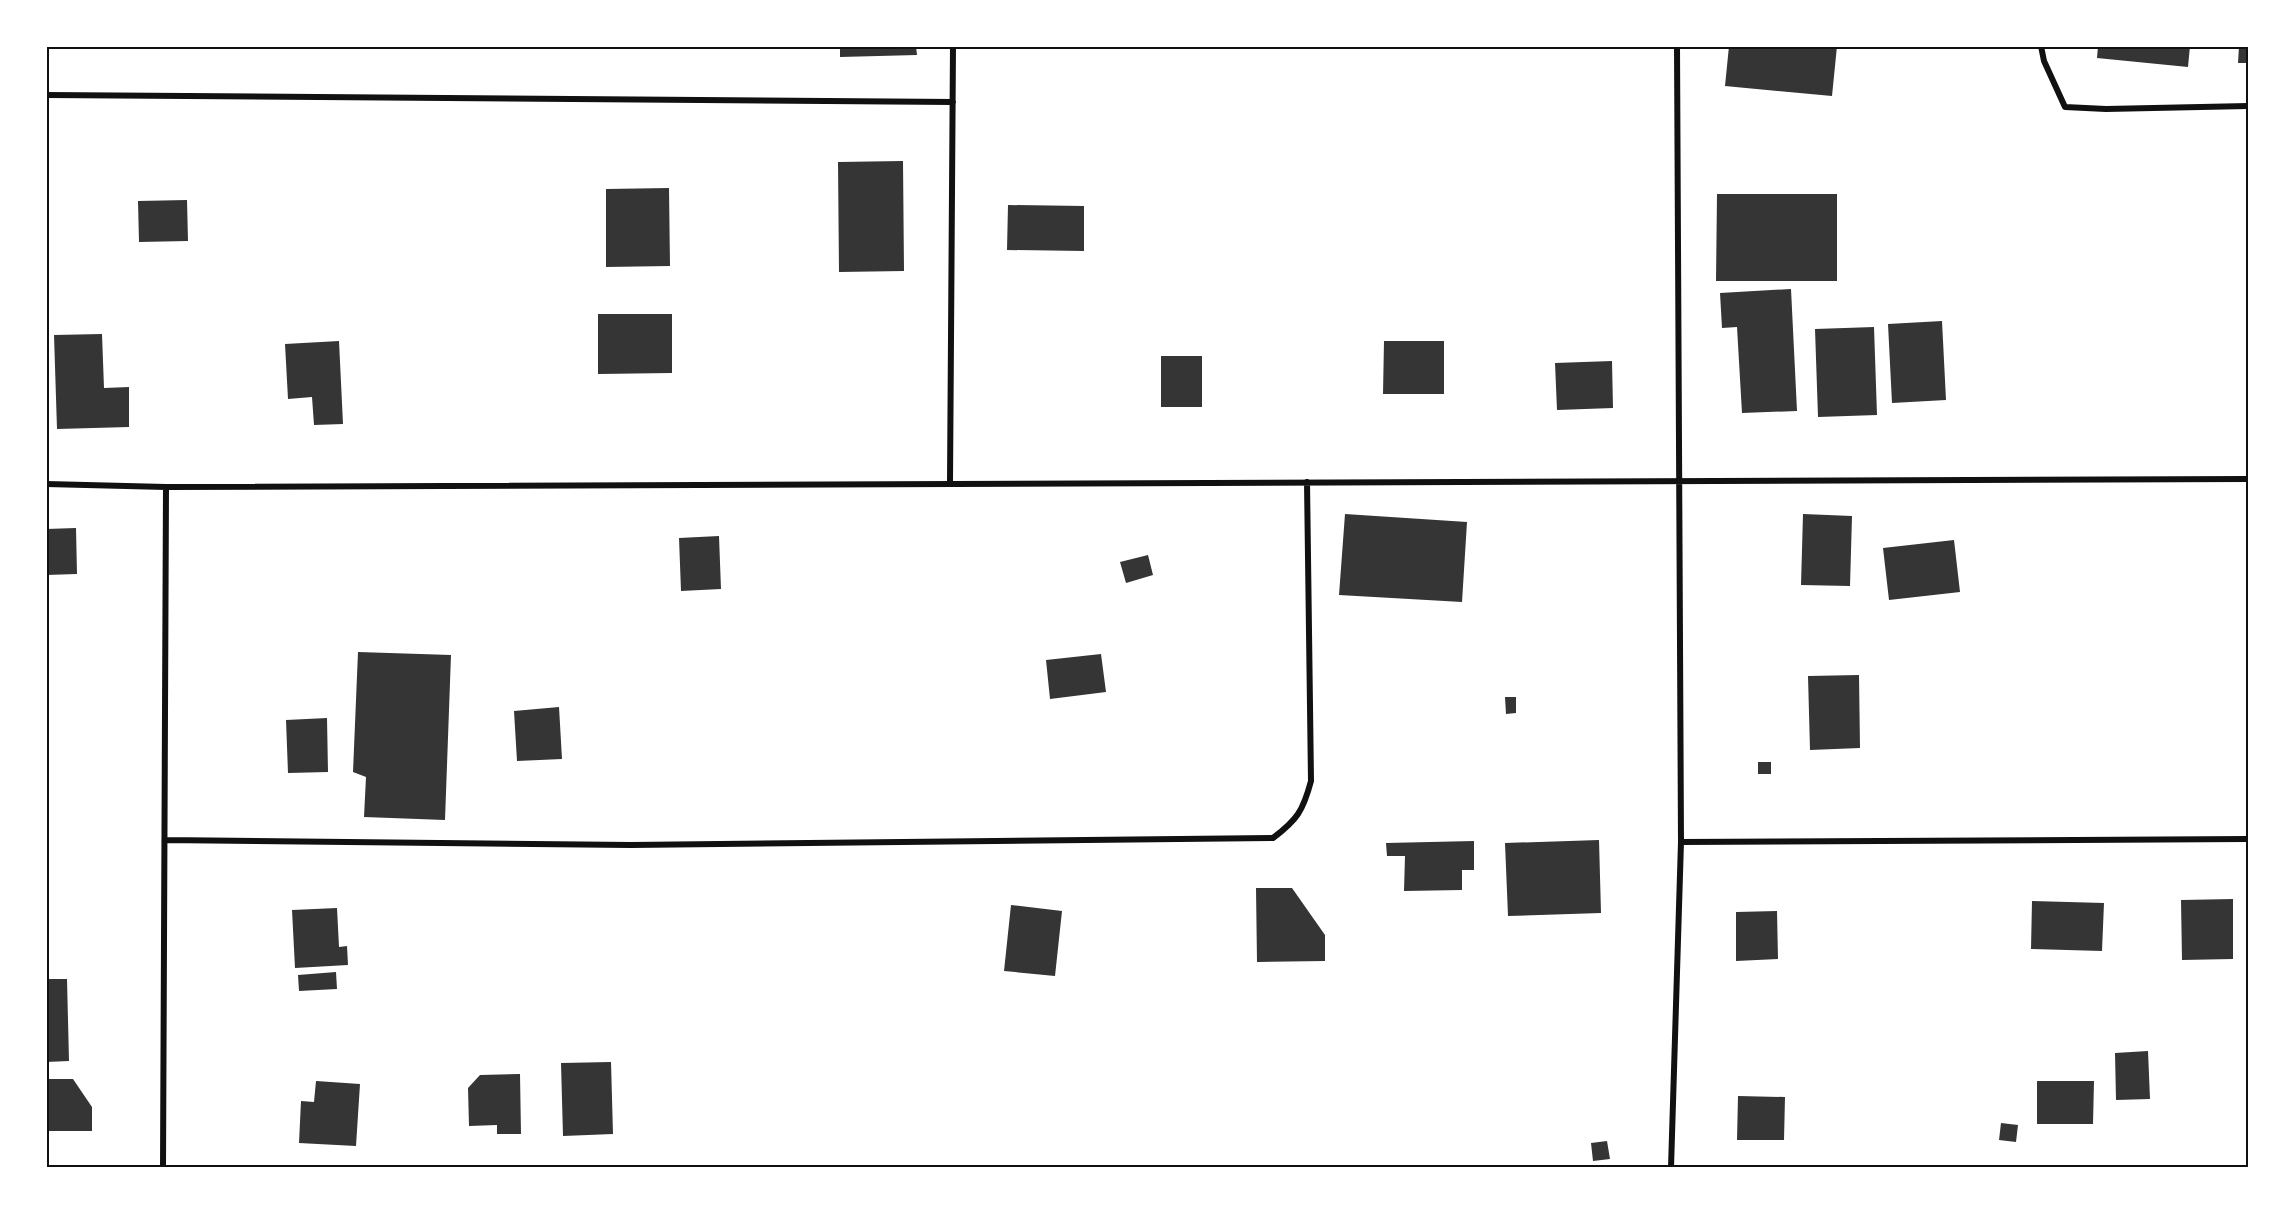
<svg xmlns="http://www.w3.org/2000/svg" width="2295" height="1214" font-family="'DejaVu Sans',sans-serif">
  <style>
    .building { fill: #353535 }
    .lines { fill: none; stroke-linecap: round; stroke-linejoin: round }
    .minor { stroke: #111; stroke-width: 6 }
    .neatline { fill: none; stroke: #111; stroke-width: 2 }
  </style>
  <rect width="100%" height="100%" fill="#fff"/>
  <path class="building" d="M840 46H916L917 55 840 57Z
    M1729 46H1837L1832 96 1725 86Z
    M2098 46H2190L2188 67 2097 58Z
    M2239 46H2248V63H2238Z
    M903 161 904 271 839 272 838 162Z
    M669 188 670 266 606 267V189Z
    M1717 194H1837V281H1716Z
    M187 200 188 241 139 242 138 201Z
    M1008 205 1084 206V251L1007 250Z
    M1791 289 1797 411 1742 413 1737 327 1722 328 1720 293Z
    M598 314H672V373L598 374Z
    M1942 321 1946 400 1892 403 1888 324Z
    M1874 327 1877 415 1818 417 1815 329Z
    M102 334 104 388 129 387V427L57 429 54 335Z
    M339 341 343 424 314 425 312 397 288 399 285 344Z
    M1384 341H1444V394H1383Z
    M1161 356H1202V407H1161Z
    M1612 361 1613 408 1557 410 1555 363Z
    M1345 514 1467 522 1462 602 1339 595Z
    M1803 514 1852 516 1850 586 1801 585Z
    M76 528 77 574 46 575V529Z
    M719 536 721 589 681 591 679 538Z
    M1954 540 1960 592 1889 600 1883 548Z
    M1148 555 1153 575 1126 583 1120 562Z
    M358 652 451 655 445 820 364 817 366 777 353 772Z
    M1101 654 1106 692 1050 699 1046 660Z
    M1859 675 1860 748 1810 750 1808 676Z
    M1505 697H1516V713L1506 714Z
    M559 707 562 759 517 761 514 711Z
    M327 718 328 772 288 773 286 720Z
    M1758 762H1771V774H1758Z
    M1599 840 1601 913 1508 916 1505 843Z
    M1474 841V870H1462V890L1404 891 1405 856H1387L1386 843Z
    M1256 888H1292L1325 935V961L1257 962Z
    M2233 899V959L2182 960 2181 900Z
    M2032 901 2104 903 2102 951 2031 949Z
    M1011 905 1062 911 1055 976 1004 971Z
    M337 908 339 947 347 946 348 965 295 968 292 910Z
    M1777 911 1778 959 1736 961V912Z
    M336 972 337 989 299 991 298 975Z
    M46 979H67L69 1061 46 1062Z
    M2148 1051 2150 1099 2116 1100 2115 1053Z
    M611 1062 613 1134 563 1136 561 1063Z
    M520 1074 521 1134H497V1125L469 1126 468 1088 480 1075Z
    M46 1079H73L92 1107V1131H46Z
    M316 1081 360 1084 356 1146 299 1143 301 1101 314 1102Z
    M2037 1081H2094L2093 1124H2037Z
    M1738 1096 1785 1097 1784 1140H1737Z
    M2001 1123 2018 1125 2016 1142 1999 1140Z
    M1607 1141 1610 1159 1593 1161 1591 1143Z"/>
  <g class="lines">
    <path class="minor" d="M2041 46 2044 61 2065 107 2106 109 2248 106
      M46 95 953 102
      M950 483 953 46
      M46 484 166 487 2248 479
      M165 840 631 845 1273 838C1297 820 1303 811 1311 781L1307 482
      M1681 842 2248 839
      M163 1168 166 487
      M1671 1168 1681 842 1677 46"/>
  </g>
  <rect width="2295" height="1214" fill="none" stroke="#ffffff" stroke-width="96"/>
  <rect x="48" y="48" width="2199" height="1118" class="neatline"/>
</svg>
